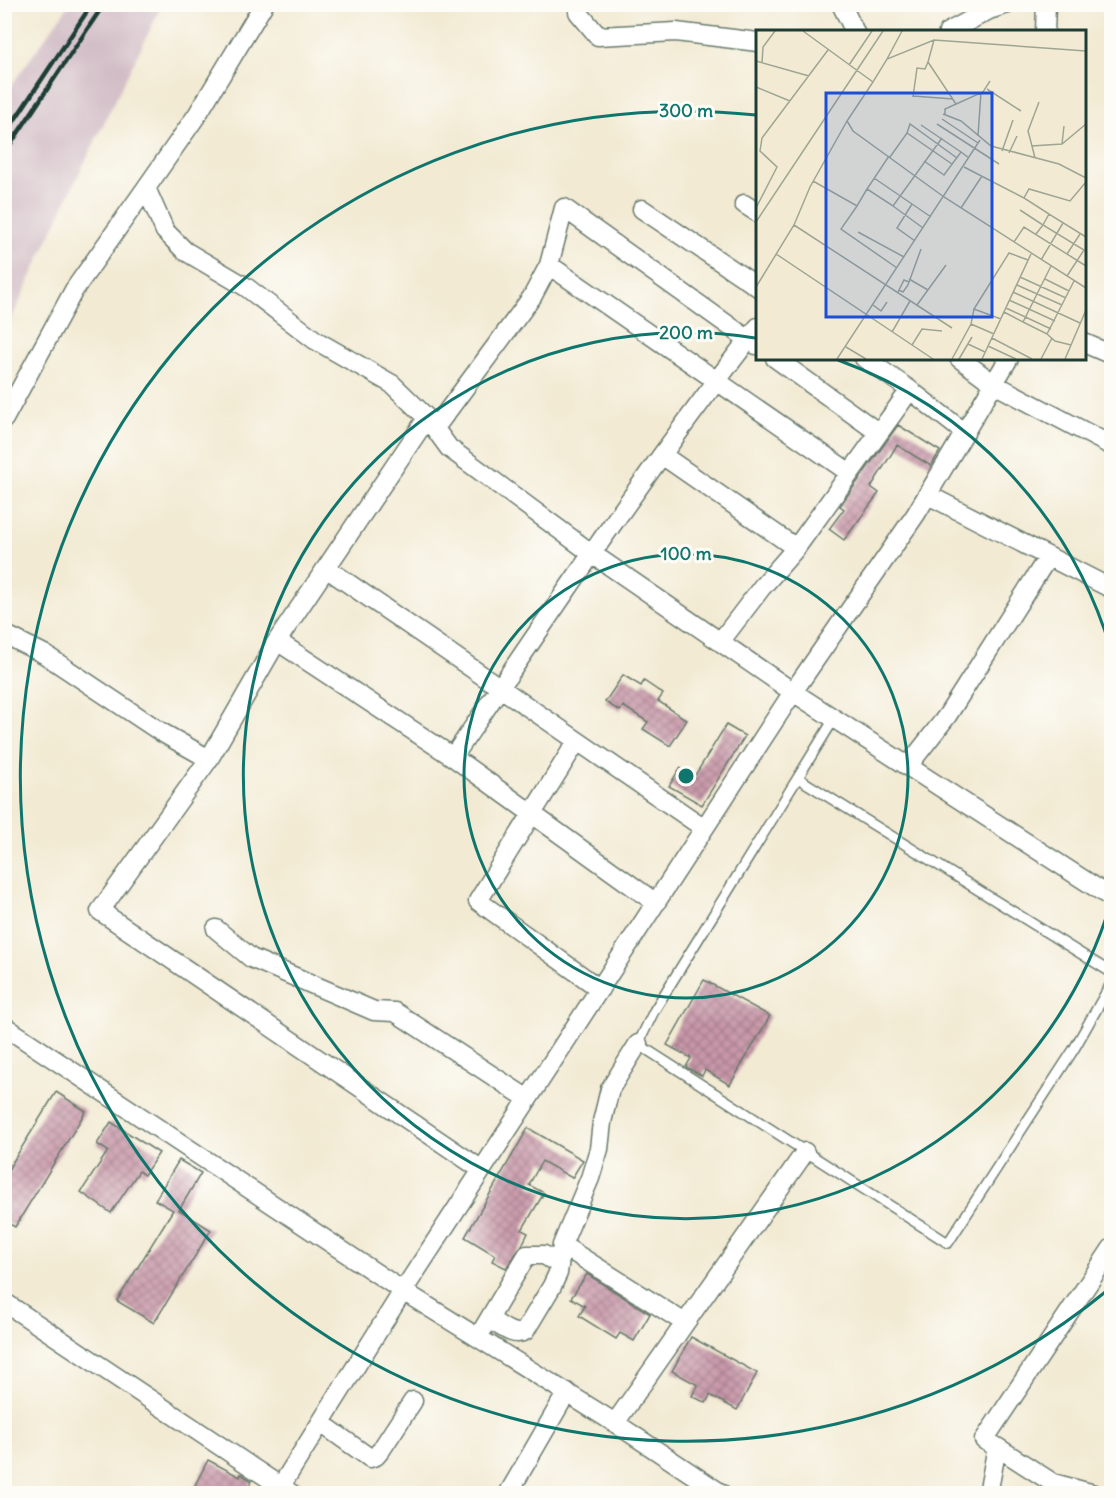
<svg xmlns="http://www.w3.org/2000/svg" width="1116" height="1498" font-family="Delius,sans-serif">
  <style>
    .industrial { fill: #d2bdc6 }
    .building { fill: url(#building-cross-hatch) }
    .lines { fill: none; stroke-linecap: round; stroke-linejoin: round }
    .lane-casing { stroke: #697a6c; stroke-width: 12 }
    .street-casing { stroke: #697a6c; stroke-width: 21 }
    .lane { stroke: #fff; stroke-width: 9 }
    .street { stroke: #fff; stroke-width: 18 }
    .rail { stroke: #1f3d34; stroke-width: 4.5 }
    .ring { fill: none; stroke: #0f766e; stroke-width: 3 }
    .inset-road { fill: none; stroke: #9ea593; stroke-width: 1.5 }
    .view { fill: #1d4ed8; fill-opacity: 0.15; stroke: #1d4ed8; stroke-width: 3 }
    .inset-edge { fill: none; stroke: #1f3d34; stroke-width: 3 }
    .centre { fill: #0f766e; stroke: #fdfcf7; stroke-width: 3 }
    .ring-label { font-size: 18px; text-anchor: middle; font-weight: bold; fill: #0f766e; stroke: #fdfcf7; stroke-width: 6; stroke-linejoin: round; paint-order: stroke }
  </style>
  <defs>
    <pattern id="building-cross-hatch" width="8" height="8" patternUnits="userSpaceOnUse" patternTransform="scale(1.5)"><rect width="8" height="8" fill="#c897a9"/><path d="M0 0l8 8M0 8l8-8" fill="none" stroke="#a27c8a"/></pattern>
  </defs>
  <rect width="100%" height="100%" fill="#fdfcf7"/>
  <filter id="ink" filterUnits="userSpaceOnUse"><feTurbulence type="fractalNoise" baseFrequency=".0167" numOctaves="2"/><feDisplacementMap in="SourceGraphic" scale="12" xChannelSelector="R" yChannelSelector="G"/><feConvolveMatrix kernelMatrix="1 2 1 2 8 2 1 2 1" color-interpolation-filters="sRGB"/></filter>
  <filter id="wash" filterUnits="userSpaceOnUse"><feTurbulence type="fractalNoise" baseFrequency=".008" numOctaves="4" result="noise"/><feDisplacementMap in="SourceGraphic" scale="24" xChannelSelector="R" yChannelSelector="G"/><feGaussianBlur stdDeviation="1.35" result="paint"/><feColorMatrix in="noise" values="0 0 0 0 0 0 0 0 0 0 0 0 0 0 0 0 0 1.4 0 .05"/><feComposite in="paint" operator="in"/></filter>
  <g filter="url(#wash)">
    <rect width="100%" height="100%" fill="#f2ead3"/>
    <path class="industrial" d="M69 5H162L72 188 5 333V94Z"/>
    <g id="blocks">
      <path class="building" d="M898 425 940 451 931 466 897 445 871 487 879 493 844 540 829 529 844 509 840 506Z
        M623 675 641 686 644 681 663 694 658 701 687 720 670 746 643 729 648 722 623 706 620 711 605 702Z
        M726 725 745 736 702 805 669 786 680 768 694 777Z
        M704 980 770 1016 730 1085 705 1070 702 1076 690 1069 686 1067 691 1058 667 1045Z
        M56 1092 86 1111 15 1227 4 1221V1176Z
        M111 1122 159 1153 144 1175 139 1171 111 1213 81 1192 108 1151 97 1144Z
        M528 1128 583 1160 572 1178 542 1161 529 1185 544 1193 522 1230 528 1233 522 1245 506 1268 492 1261 495 1255 465 1237Z
        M179 1160 201 1173 179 1210 211 1230 154 1323 117 1301 173 1210 155 1200Z
        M587 1274 650 1314 634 1341 620 1333 616 1339 579 1316 585 1306 571 1298Z
        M691 1337 757 1373 737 1410 710 1395 706 1403 692 1396 698 1385 672 1371Z
        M208 1460 240 1477 241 1474 252 1481 245 1494H211L195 1485Z"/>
    </g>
  </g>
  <g filter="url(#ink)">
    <use href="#blocks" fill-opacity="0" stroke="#697a6c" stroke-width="1.5"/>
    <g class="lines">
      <defs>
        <path id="lane" d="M834 719 654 1011 638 1044 948 1243 1074 1049 1112 982
          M798 778 1112 973"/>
        <path id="street" d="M264 4 197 115 146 188 165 231 185 251 246 287 315 340 392 384 427 418 449 448 591 553 793 692 1112 898
          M841 4 855 32
          M578 12 598 36 676 32 758 42
          M948 32 989 10 1008 4
          M1045 32 1046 4
          M744 204 758 213
          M642 209 758 287
          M549 265 564 208 756 345
          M1084 343 1112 355
          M775 358 879 433
          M864 358 910 390
          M959 358 994 384 1112 446
          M427 418 277 641 453 757C552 611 650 465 758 327
          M4 419 74 290 146 188
          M435 428 532 297 549 265 850 473
          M662 455 796 548 910 390 965 433
          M928 495 1112 589
          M326 568 704 828
          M4 634 44 654 161 732 209 759 277 641
          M720 642 762 587 796 548
          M577 741 478 901 600 989
          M453 757 656 903
          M209 759 100 911 482 1170
          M908 766 947 716 1048 557
          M216 929 251 958 374 1011 395 1012 528 1099
          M4 1026 403 1291 615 1423 722 1494
          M562 1245 685 1323
          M4 1302 292 1494
          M489 1319C500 1325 513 1338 525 1331L552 1286 558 1273 562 1245 590 1178 599 1149 602 1122 610 1089 638 1044
          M483 1329 527 1255H544L559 1264
          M321 1423 370 1458 376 1456 381 1450 413 1401
          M615 1423 805 1152
          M997 1447 984 1440 1112 1248
          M276 1494 403 1291 793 692 916 514 1009 358
          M508 1494 567 1392
          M988 1494 997 1447 1053 1483 1094 1494"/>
      </defs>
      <use href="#lane" class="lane-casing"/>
      <use href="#street" class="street-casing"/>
      <use href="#lane" class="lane"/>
      <use href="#street" class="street"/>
      <path class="rail" d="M4 136 92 4
        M4 154 104 4"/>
    </g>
  </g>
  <g class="ring">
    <circle cx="686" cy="776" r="222"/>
    <path d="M1111 902A443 443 0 1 1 755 338M838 360A443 443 0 0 1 1111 650"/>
    <path d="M1109 1289A665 665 0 1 1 756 115"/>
  </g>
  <g transform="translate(756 30)">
    <rect width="330" height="330" fill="#f2ead3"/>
    <path class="inset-road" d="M47 1 117 52 131 29 178 10 330 21M178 10 172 32 200 74M131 29 146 1M0 31 53 46M6 33 7 17 19 1M93 35 116 1M117 52 91 91 97 101 188 167 330 258M0 57 34 71M231 59 265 81M157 66 197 69M157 67 161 38 169 39 172 32M187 84 205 91 235 116 303 134 330 148M189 84V79L227 62 234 51M186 89 222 113M181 94 243 134M165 95 205 122M151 103 154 94 201 128M222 106 225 62M306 114 308 96M276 116 272 101 283 72M246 121 257 90M253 123 261 106M133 126 111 159 137 176 186 108M134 127 151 103 196 134M279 128 276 116 306 114 330 94M168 131 188 145 205 122 213 128M208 137 268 168M118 148 175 187M57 151 101 176 111 159M156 174 141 198 159 211M101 176 85 199 141 238M137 176 167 198M0 178 21 137 4 121 6 108 72 20M205 178 226 146M264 180 287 195 280 204M293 184 268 168 273 159 314 171 330 152M0 192 127 1M38 195 196 298M102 202 148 227M258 212 268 197 330 236M20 224 177 329M311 224 324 204M285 230 307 193M311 246 328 220 287 195 293 184 330 207M264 247 310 268M153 249 172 260M289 249 313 261M261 255 306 275M0 257 38 195 54 157 91 91M143 260 147 262 152 255 165 219M142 262 148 250 153 252M257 262 324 293M253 270 299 291M117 275 125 281 131 272M161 275 190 235M250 278 295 299M218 279 253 223 272 230M248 282 267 292 295 236M267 292 291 304 318 251M215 294 238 304M136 302 154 271M291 304 299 311 315 315M236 308 276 329M212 314 229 322M156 315 166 299 186 301M232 316 260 329M90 317 110 329M81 329 224 110M196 329 215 294 218 279 245 289M203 329 216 307M226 329 275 224M285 329 296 308M309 329 330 280"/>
    <path class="view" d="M70 63H236V287H70Z"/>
    <rect width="330" height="330" class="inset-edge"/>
  </g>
  <circle cx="686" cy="776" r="9" class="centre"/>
  <g class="ring-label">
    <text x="686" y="117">300 m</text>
    <text x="686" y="339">200 m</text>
    <text x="686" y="560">100 m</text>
  </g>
  <rect width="1116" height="1498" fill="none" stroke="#fdfcf7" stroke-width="24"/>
</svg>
